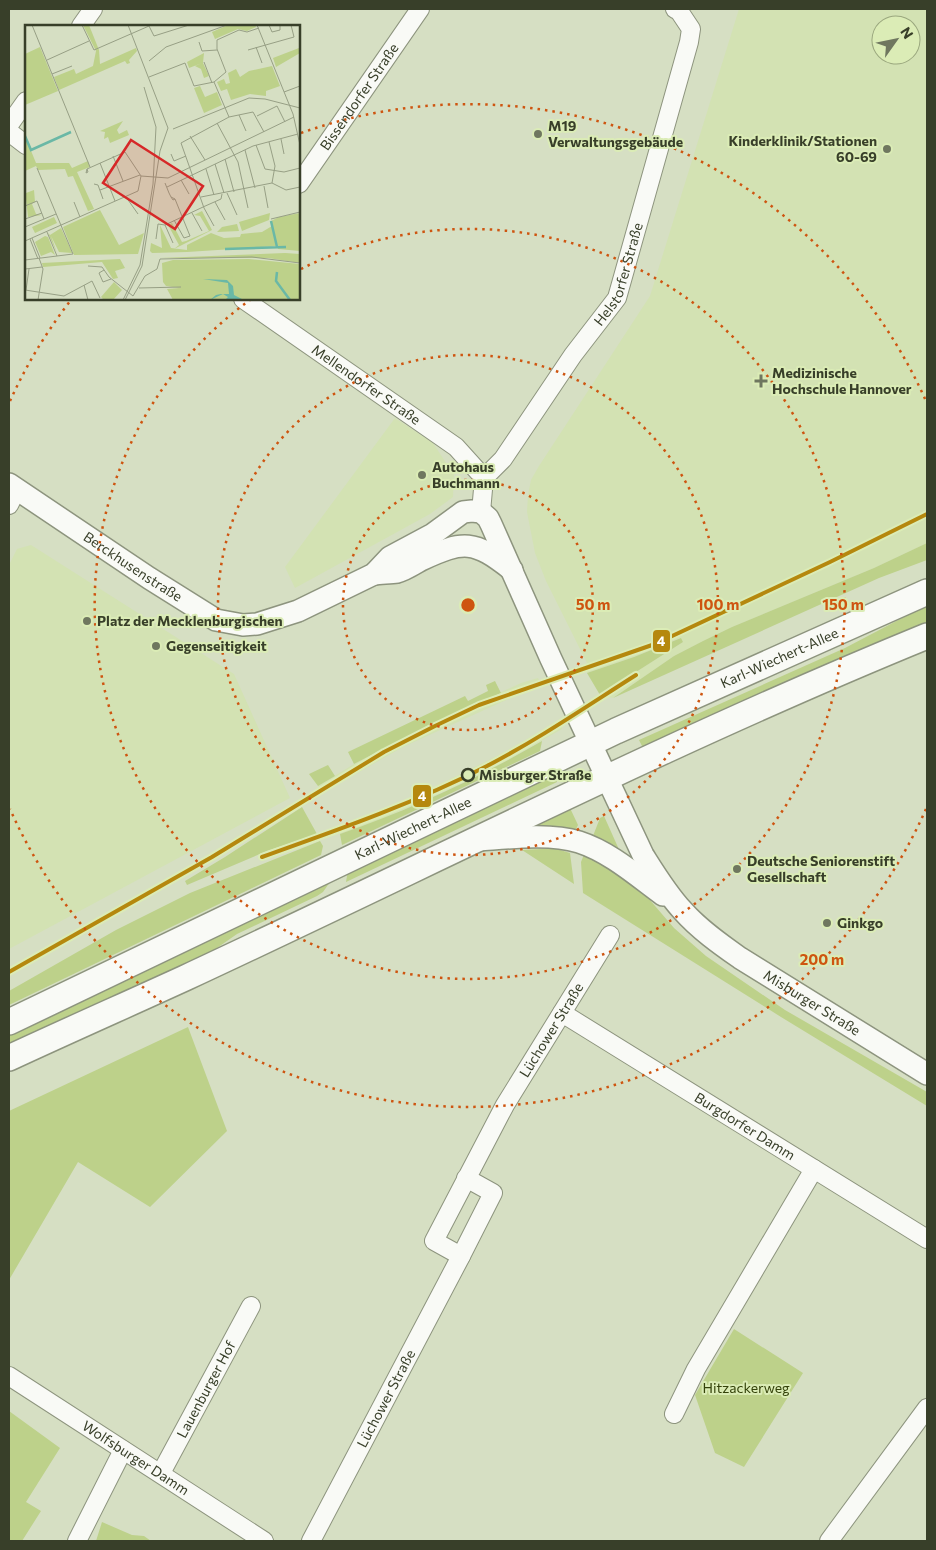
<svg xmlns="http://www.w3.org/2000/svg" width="936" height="1550" font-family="Commissioner,sans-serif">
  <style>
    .built { fill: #d3e2b3; fill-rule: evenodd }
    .green { fill: #bdd18a }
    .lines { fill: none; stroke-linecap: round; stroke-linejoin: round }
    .minor-casing { stroke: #8d947e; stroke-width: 20 }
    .tertiary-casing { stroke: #8d947e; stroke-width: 24 }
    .secondary-casing { stroke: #8d947e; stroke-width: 28 }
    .minor { stroke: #f9faf6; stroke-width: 18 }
    .tertiary { stroke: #f9faf6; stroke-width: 21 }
    .secondary { stroke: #f9faf6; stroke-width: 25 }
    .tram-1-casing { stroke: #dbecb6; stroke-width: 8 }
    .tram-1 { stroke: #b5880e; stroke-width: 4 }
    .ring { fill: none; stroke: #ce5510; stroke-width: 2.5; stroke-dasharray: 2.5 5 }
    .poi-dot { fill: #6f775f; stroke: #dbecb6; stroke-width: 2 }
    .stop-dot { fill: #dbecb6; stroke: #383f29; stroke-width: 2.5 }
    .labels { text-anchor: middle; stroke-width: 4; stroke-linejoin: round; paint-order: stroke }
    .street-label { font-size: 14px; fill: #383f29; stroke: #dbecb6 }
    .poi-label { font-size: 14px; font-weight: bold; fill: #383f29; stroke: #dbecb6; text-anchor: start }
    .stop-label { font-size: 14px; font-weight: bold; fill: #383f29; stroke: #dbecb6; text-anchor: start }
    .park-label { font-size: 14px; fill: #34420a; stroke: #dbecb6 }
    .inset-river { fill: none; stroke: #6ab8a6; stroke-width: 2.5 }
    .inset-road { fill: none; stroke: #979f85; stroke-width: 1 }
    .view { fill: #d62828; fill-opacity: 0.15; stroke: #d62828; stroke-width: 2.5 }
    .inset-edge { fill: none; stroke: #383f29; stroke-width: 2.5 }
    .centre { fill: #ce5510; stroke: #dbecb6; stroke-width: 2.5 }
    .ring-label { font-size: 15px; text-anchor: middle; font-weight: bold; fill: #ce5510; stroke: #dbecb6; stroke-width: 4; stroke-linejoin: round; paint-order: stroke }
    .line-badge { stroke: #dbecb6; stroke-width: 2 }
    .badge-label { font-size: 14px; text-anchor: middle; font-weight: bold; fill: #fff }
  </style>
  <rect width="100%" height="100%" fill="#d6dfc3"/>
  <path class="built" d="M739 9H927V543L874 568 732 627 703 641 674 656 613 698 600 695 683 642 680 638 634 657 587 673V663L546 581 535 553 527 512 528 495 531 480 539 466 650 296ZM881 25H911V55H881Z
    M395 418 433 443 454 475 453 497 430 514 295 588 285 567Z
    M31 545 234 674 290 798 9 949V565L17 549Z
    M538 678 542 686 515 696 403 747 324 792 318 786 354 764 431 724 521 683Z
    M560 720 562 729 490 770 374 823 340 834 341 826 422 793 463 773 503 753Z"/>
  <path class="green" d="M927 543V560L879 578 613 698 674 656 703 641 732 627 874 568Z
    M927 605V629L645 752 639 740 845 648Z
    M681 638 683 642 600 695 587 673 634 657Z
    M495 681 501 693 431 724 354 764 348 752 465 696 468 701 488 691 486 685Z
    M542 741 540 751 342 845 340 834C410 810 478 778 542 741Z
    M328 765 335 776 318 786 309 774Z
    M552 772 557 782 346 882 348 870Z
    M302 807 317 834 267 851 187 885 185 881 225 857Z
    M570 808 578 825 573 835 526 829Z
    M604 816 621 854 591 841 600 818Z
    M320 841 323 846 321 855 9 1005V991L116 930 190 893Z
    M541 849H557L570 853 574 884 522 850Z
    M585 852 604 861 643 892 674 928 706 956 785 1010 927 1092V1106L781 1017 583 893 581 862Z
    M330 882 323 892 317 896 237 934 204 957 9 1050V1034Z
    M188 1027 227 1131 150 1207 78 1162 9 1280V1111Z
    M734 1329 803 1373 744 1467 715 1453 695 1395Z
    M9 1411 60 1448 26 1502 41 1511 22 1541H9Z
    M102 1522 132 1535 144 1536 151 1541H96Z"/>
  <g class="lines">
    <defs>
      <g id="minor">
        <path d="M81 26 93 9"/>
        <path d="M9 125 26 101"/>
        <path d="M9 132 26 145"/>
        <path id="s1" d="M299 184 420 9"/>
        <path id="s2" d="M243 299 456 447 484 478"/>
        <path d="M9 505 17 489"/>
        <path id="s3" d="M481 512 484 478 503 459 573 355 617 298 689 42 691 29 679 11 675 9"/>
        <path id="s4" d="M562 1013 927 1239"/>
        <path id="s5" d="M466 1178 493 1193 461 1256 434 1241 505 1105 610 935"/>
        <path id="s6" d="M9 1376 264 1541"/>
        <path d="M674 1414 696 1369 814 1169"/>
        <path id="s7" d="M161 1473 251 1306"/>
        <path d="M77 1541 123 1450"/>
        <path id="s8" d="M311 1541 461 1256"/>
        <path d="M829 1541 927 1408"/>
      </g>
      <g id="tertiary">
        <path id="s9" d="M9 484 149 578 216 620 243 625 257 624 298 611 374 574 390 557 433 534 463 512 472 511 481 512 488 518 491 524 551 659 643 855C655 874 667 894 683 911 699 929 720 944 740 958L927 1074"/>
        <path d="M374 574C381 573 390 573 397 572 405 570 414 564 421 560 464 540 474 540 512 570"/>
        <path d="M479 840C509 838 550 833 579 842 610 852 637 876 663 895"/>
      </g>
      <g id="secondary">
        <path id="s10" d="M9 1022 616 731 927 592"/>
        <path d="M9 1058C67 1031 126 1005 185 978 432 863 675 739 927 636"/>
      </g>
    </defs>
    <use href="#minor" class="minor-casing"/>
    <use href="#tertiary" class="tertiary-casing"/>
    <use href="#secondary" class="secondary-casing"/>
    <use href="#minor" class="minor"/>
    <use href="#tertiary" class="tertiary"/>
    <use href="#secondary" class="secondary"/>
    <defs>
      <path id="tram-1" d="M262 857C338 830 415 803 487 766 539 739 587 706 636 675
        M9 972 212 857 384 752 435 726 479 705 655 644 830 562 927 514"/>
    </defs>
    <use href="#tram-1" class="tram-1-casing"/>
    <use href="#tram-1" class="tram-1"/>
  </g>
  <g class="ring">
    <circle cx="468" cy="605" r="125"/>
    <circle cx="468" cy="605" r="250"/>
    <path d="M301 269A375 375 0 1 1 250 300"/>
    <path d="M926 809A501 501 0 0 1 10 809M10 401A501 501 0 0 1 71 300M301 133A501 501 0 0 1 926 401"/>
  </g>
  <g class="poi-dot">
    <circle cx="538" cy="134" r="5"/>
    <circle cx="887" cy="149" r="5"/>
    <path d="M758.5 373.5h5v5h5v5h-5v5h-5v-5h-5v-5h5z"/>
    <circle cx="422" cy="475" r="5"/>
    <circle cx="87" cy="621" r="5"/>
    <circle cx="156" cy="646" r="5"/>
    <circle cx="737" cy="869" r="5"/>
    <circle cx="827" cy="923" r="5"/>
  </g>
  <circle class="stop-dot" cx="468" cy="775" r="6"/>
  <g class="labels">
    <g class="street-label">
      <text dy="5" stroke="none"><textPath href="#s1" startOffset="106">Bissendorfer Straße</textPath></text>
      <text dy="5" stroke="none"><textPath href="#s3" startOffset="281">Helstorfer Straße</textPath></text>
      <text dy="5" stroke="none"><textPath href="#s2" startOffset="150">Mellendorfer Straße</textPath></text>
      <text dy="5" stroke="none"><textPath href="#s9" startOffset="149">Berckhusenstraße</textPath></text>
      <text dy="5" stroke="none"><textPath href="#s10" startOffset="852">Karl-Wiechert-Allee</textPath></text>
      <text dy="5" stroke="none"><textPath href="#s10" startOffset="448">Karl-Wiechert-Allee</textPath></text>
      <text dy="5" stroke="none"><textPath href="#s9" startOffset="1152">Misburger Straße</textPath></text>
      <text dy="5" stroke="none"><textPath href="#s5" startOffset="374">Lüchower Straße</textPath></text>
      <text dy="5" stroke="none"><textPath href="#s4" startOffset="215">Burgdorfer Damm</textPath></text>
      <text dy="5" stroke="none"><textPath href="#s7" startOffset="95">Lauenburger Hof</textPath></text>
      <text dy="5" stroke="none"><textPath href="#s8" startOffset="161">Lüchower Straße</textPath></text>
      <text dy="5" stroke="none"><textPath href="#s6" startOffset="151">Wolfsburger Damm</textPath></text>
    </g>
    <g class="poi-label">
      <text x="548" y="131">M19<tspan x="548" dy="16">Verwaltungsgebäude</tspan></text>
      <text x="877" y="146" text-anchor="end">Kinderklinik/Stationen<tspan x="877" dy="16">60-69</tspan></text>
      <text x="772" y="378">Medizinische<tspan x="772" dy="16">Hochschule Hannover</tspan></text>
      <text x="432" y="472">Autohaus<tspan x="432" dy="16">Buchmann</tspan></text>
      <text x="97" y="626">Platz der Mecklenburgischen</text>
      <text x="166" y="651">Gegenseitigkeit</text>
      <text x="747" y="866">Deutsche Seniorenstift<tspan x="747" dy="16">Gesellschaft</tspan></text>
      <text x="837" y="928">Ginkgo</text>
    </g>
    <g class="stop-label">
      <text x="479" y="780">Misburger Straße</text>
    </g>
    <g class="park-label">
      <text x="746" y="1393">Hitzackerweg</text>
    </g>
  </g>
  <g transform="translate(25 25)">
    <rect width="275" height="275" fill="#d6dfc3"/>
    <path d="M58 0H64L74 25 75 39 111 23 112 26 104 35 105 38 102 39 100 36 34 65 29 52 49 44 51 49 68 41 71 26ZM203 0H230L231 2 222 6 213 4 190 14 187 7ZM15 22 33 66 0 80V29ZM274 23 275 28 251 42 248 33ZM179 28 178 38 184 51 179 53 176 44 170 41 177 38 164 43 162 37ZM247 41 255 61 241 66V71L225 69 206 75 202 64 196 66 192 57 199 54 201 59 205 58 203 48 211 44 215 52 224 46ZM175 61 180 72 192 67 197 80 179 88 169 63ZM98 96 92 105 94 109 102 105 104 110 85 118 83 112 79 114 80 107 75 106ZM0 111 11 138H44L47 143 63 136 65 142 52 147 69 184 63 186 48 151 43 152 40 144 13 145 11 141 0 146ZM0 165 1 168 9 165 10 177 7 179 11 189 17 190 3 192ZM75 185 94 220 119 208 113 229 49 230 38 202ZM177 186 187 205 149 224 154 220 143 200 147 198 157 217 161 216 184 206 175 191 169 190ZM245 188 244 195 217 206 214 197ZM275 188V226L253 224 252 221 162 227 127 228 125 226 126 218 137 223 135 200 146 223 162 225V220L186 208 199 213 215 212 216 209 237 207 247 201 246 196 254 192ZM29 192 32 198 10 208 7 202ZM212 199 214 206 192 207 197 202ZM36 203 47 227V228L34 227 26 211 32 228 23 208 25 210ZM20 211 23 212 30 230 26 227 16 231 10 217ZM260 228 275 229V238L243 233H135ZM95 234 100 243 90 246 93 253 88 254 77 237 18 242 17 238ZM224 234 275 239V275H148L142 264 154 263 141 261 138 257 137 238 148 235ZM89 257 97 265 88 275H79L76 272Z" fill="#bdd18a"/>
    <path d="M178 254 202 255 208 261 209 270 219 275H200L203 272 198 269 185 275 191 270 196 269H204L203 258Z" fill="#6ab8a6"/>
    <path class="inset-river" d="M0 111 6 125 46 107M246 196 252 222M200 224 261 222M252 247 251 256 265 275"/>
    <path class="inset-road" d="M7 0 65 142M57 0 69 25 124 1M232 0 268 89 275 120M244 0 247 7 255 5V0M124 1 129 11 164 0M174 17 177 26 192 25M231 22 237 38M223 25 269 12 266 0M22 35 64 16M124 36 141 22 202 0M179 37 187 58M27 49 47 41M124 52 160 38 169 61 189 57M259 67 275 61M214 90 221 106M232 91 252 81 260 97M204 92 189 57 201 47 192 24V15L214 5 222 7 234 3M192 98 213 137 223 183M148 104 224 73 240 74 275 83M165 111 180 135M256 114 259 129M231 120 240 144 259 147 275 143M220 125 230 163M146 129 149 136 161 131M88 131 98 156M200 134 209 167M75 138 90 176M190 139 199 168M62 144 61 148 63 147 62 144 100 127 116 151M181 144 189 170M116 151 143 153 269 92M156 155 164 169M140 158 144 168 146 172 148 175 150 174 146 172M247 158 261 165 275 162M69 159 73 160 78 174M239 161 243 183M142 162 228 121 273 109M75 165 115 150M202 168 212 190M101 172 113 189M176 172 247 158 250 141 244 117M49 177 55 192M190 177 200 195M0 181 12 176 19 194M167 188 177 206M0 194 17 188M246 194 275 187M149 195 159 213 165 211 150 174M140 200 148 218M189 201 179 183 156 118 204 92 228 87 239 107M0 202 31 189M22 207 32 231M7 213 15 233M5 214 13 234M131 214 133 199 140 200 178 182 196 174 197 169M0 216 113 166 116 151M0 235 48 229 12 143M63 241 77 242 84 252 108 271 120 251 132 244 135 234 227 232 275 238M0 244 17 242M79 245 74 248 78 257 86 254M59 260 63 275M114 263 156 262M0 265 39 271 67 256 75 273M1 265 4 244M13 275 18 244 14 233M98 275 115 240 128 159 131 102 119 62M100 275 117 241 135 126 143 103 103 0"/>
    <path class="view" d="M106 115 178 161 150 204 78 158Z"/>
    <rect width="275" height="275" class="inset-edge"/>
  </g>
  <circle cx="468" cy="605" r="8" class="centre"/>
  <g class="ring-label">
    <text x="593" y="610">50 m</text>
    <text x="718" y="610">100 m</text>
    <text x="843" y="610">150 m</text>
    <text x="822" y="965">200 m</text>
  </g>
  <g class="line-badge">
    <rect x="652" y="629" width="19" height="24" rx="5" fill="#b5880e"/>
    <rect x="412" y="784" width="20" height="24" rx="5" fill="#b5880e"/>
  </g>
  <g class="badge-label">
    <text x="661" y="646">4</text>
    <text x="422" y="801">4</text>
  </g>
  <rect width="936" height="1550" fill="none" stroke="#383f29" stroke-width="20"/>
  <g transform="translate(896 40) rotate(57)"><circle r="24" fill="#dbecb6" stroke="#9aa77e"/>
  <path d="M0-4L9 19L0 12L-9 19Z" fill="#6f775f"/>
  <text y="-8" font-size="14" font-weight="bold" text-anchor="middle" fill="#383f29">N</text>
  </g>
</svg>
